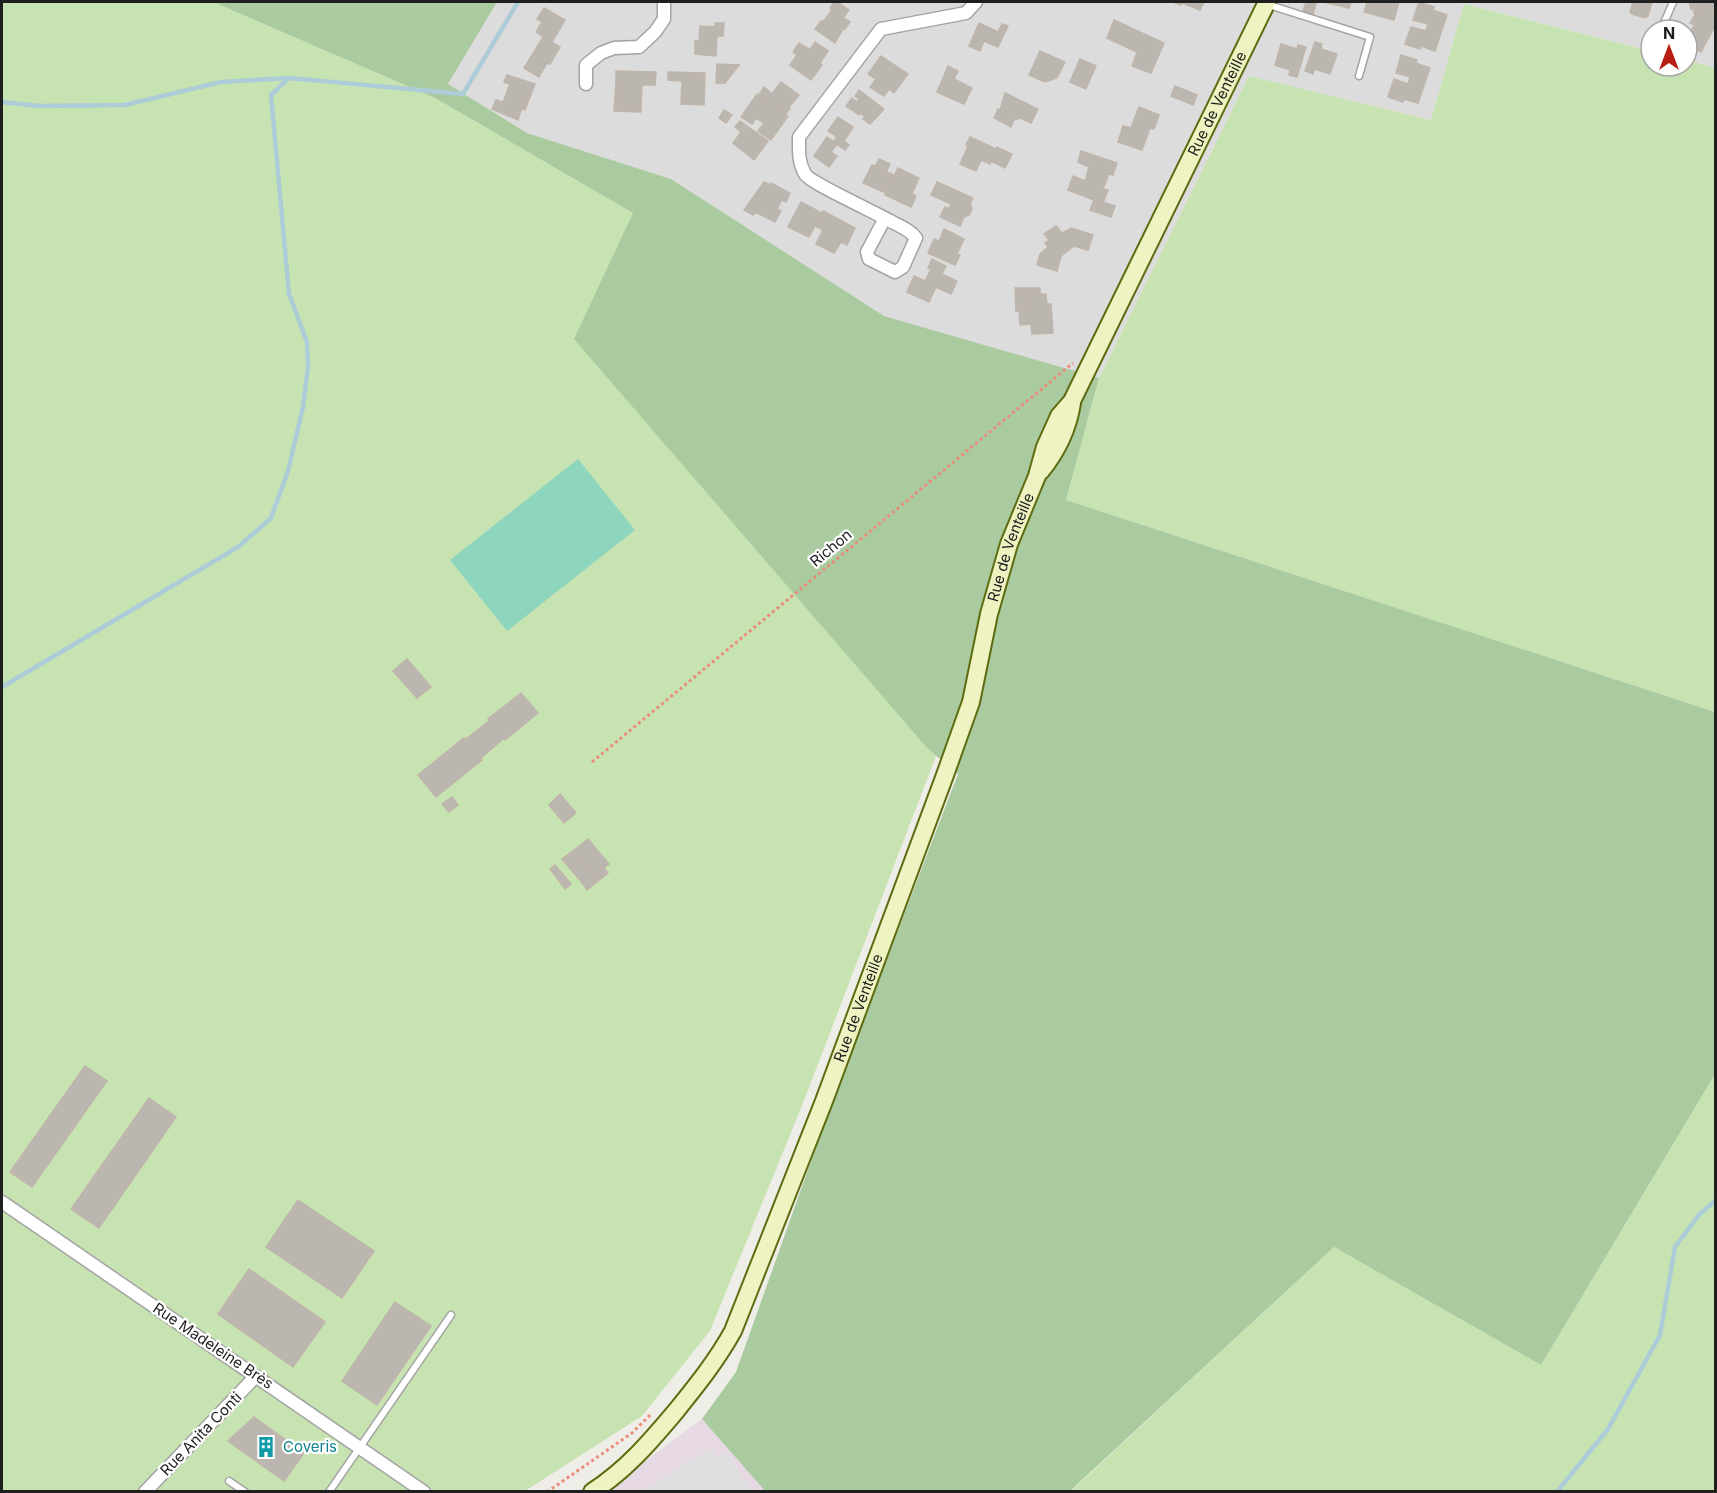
<svg xmlns="http://www.w3.org/2000/svg" width="1717" height="1493" font-family="Inter,sans-serif">
  <style>
    .residential { fill: #dddcdc }
    .industrial { fill: #e7d9e4 }
    .grass { fill: #c8e3b2 }
    .forest { fill: #aacaa0 }
    .pitch { fill: #8dd5bd }
    .parking { fill: #dfdfdf }
    .lines { fill: none; stroke-linecap: round; stroke-linejoin: round }
    .stream { stroke: #acccd8; stroke-width: 4.5 }
    .building { fill: #bcb6b0; stroke: #bfb5ab; stroke-width: 1.5 }
    .lane-casing { stroke: #a3a3a3; stroke-width: 9 }
    .street-casing { stroke: #a3a3a3; stroke-width: 15 }
    .secondary-casing { stroke: #5d6c11; stroke-width: 20 }
    .path { stroke: #eb8d7b; stroke-width: 3; stroke-dasharray: 3 3; stroke-linecap: butt }
    .lane { stroke: #fff; stroke-width: 6 }
    .street { stroke: #fff; stroke-width: 12 }
    .secondary { stroke: #eef3c1; stroke-width: 16 }
    .labels { text-anchor: middle; stroke-width: 4.5; stroke-linejoin: round; paint-order: stroke }
    .street-label { font-size: 15px; fill: #1f1f1f; stroke: #fff }
    .culture-label { font-size: 15px; fill: #0d838f; stroke: #fff; text-anchor: start }
  </style>
  <rect width="100%" height="100%" fill="#efede7"/>
  <path class="residential" d="M497 2H1715V68L1687 60V30H1651V51L1464 4 1431 120 1249 76 1099 378 884 316 671 179 527 133 448 84Z"/>
  <path class="industrial" d="M702 1419 765 1491 603 1492Z"/>
  <path class="grass" d="M2 2H213L435 98 633 213 928 749 936 756 805 1098 710 1331 642 1416 525 1491 2 1492Z
    M1464 4 1651 51V66H1687V60L1715 68V712L1066 500 1099 378 1249 76 1431 120Z
    M1715 1074V1491L1070 1492 1334 1247 1541 1365Z"/>
  <path class="forest" d="M213 2H497L448 84 527 133 671 179 884 316 1099 378 1066 500 1715 712V1074L1541 1365 1334 1247 1070 1491H765L702 1419 736 1372 830 1108 958 774 928 749 574 339 633 213 435 98Z"/>
  <path class="pitch" d="M578 459 635 530 507 631 450 560Z"/>
  <path class="parking" d="M711 1448 718 1458 726 1452 752 1491 671 1492 669 1488 663 1491H643Z"/>
  <g class="lines">
    <path class="stream" d="M2 102 39 106 125 105 221 82 289 78
      M2 687 238 547 271 518 288 471 303 407 308 367 307 342 289 294 271 95 289 78 463 94 518 2
      M1557 1492 1608 1429 1660 1335 1675 1247 1699 1215 1716 1200"/>
  </g>
  <path class="building" d="M834 2H837L849 10 843 18 850 22 845 29H843L835 43 815 29 821 21 823 22 832 10 830 8Z
    M1173 2H1204L1200 10 1182 3 1181 5Z
    M1306 2 1316 3 1313 14 1303 11Z
    M1324 2H1351L1349 8Z
    M1367 2H1399L1394 20 1364 12Z
    M1419 2 1434 7 1433 10 1447 15 1435 51 1421 46 1420 49 1405 44 1411 27 1426 31 1428 24 1413 20Z
    M1633 2H1655H1652L1648 16 1645 18 1632 14 1630 12Z
    M1689 2H1714V3L1713 12 1716 14V24L1701 52 1687 45V39L1699 16 1697 7 1691 9Z
    M1697 7 1699 16 1694 25 1690 23 1695 15 1693 9Z
    M544 8 565 20 552 42 536 32 542 22 537 19Z
    M1114 20 1164 43 1151 73 1132 66 1137 52 1107 38Z
    M715 23H724L723 36H717L716 56 695 54V41H699L700 26 715 27Z
    M979 23 998 32 1002 24 1008 26 998 47 984 41 980 51 969 46Z
    M543 37 560 47 550 64 547 63 539 77 524 68Z
    M815 42 828 51 820 63 822 65 811 80 790 65 797 55 793 52 799 43 810 50Z
    M1315 42 1322 44 1321 49 1337 54 1330 74 1314 69 1313 74 1305 71Z
    M1281 44 1297 49 1298 45 1306 47 1297 77 1289 75 1290 70 1275 65Z
    M1040 51 1065 62 1057 78 1045 82 1029 75Z
    M1401 55 1417 60 1416 63 1430 68 1418 103 1404 99 1403 102 1388 97 1394 79 1408 84 1410 77 1396 73Z
    M881 56 908 74 894 93 889 89 884 96 870 87 876 79 868 74Z
    M1080 59 1096 66 1086 89 1070 82Z
    M717 64 739 65 725 83H716Z
    M948 66 958 71 954 79 972 88 964 104 937 92Z
    M616 71 656 72 655 85H642L641 108 620 107 621 81H616Z
    M668 72 705 73 704 105 681 104 682 81 668 80Z
    M507 75 535 84 530 97 526 95 518 120 492 109 496 100 503 102 510 84 504 82Z
    M616 81H621L620 107 641 108V112L614 111Z
    M781 82 799 95 789 107 790 108 786 114 759 95 764 87 772 94Z
    M1175 86 1197 95 1193 105 1171 96Z
    M859 90 884 109 870 124 863 119 865 117 860 113 859 115 846 106 852 98 857 102 859 99 855 96Z
    M1005 93 1038 109 1031 123 1020 118 1014 120 1011 127 994 118 998 109 1000 110Z
    M757 94 788 116 771 140 758 131 764 123 756 118 752 124 741 117Z
    M526 95 530 97 525 110 521 108Z
    M1139 107 1159 115 1154 129 1150 128 1142 150 1118 142 1123 126 1131 128Z
    M724 110 732 115 726 123 719 118Z
    M838 117 853 127 844 141 849 145 845 150 833 142 837 137 828 131Z
    M740 121 768 141 754 160 733 143 741 132 735 127Z
    M827 137 837 144 831 152 837 156 829 167 814 156Z
    M970 137 996 149 997 147 1012 154 1005 168 991 161 990 164 981 160 976 171 960 164 968 146 966 145Z
    M1081 151 1117 163 1113 175 1109 174 1103 189 1108 190 1099 213 1090 210 1094 200 1068 190 1073 176 1085 181 1089 167 1078 162Z
    M879 159 890 164 886 172 875 167Z
    M872 165 894 175 886 193 863 183Z
    M898 168 919 178 912 194 916 196 911 207 885 195Z
    M764 182 770 185 771 183 790 193 786 202 782 200 777 209 781 211 775 222 755 212 753 215 744 210Z
    M937 182 973 198 970 204 972 209 969 215 964 217 960 226 940 217 945 207 949 209 951 204 931 195Z
    M801 202 822 213 809 237 788 227Z
    M1103 202 1115 206 1111 217 1099 213Z
    M823 211 855 228 847 245 841 242 834 253 816 244 823 230 815 226Z
    M1056 226 1062 233 1071 228 1093 235 1088 250 1074 246 1061 256 1057 271 1037 265 1040 254 1048 247 1045 243 1049 240 1044 234Z
    M944 229 964 239 957 254 960 255 955 265 928 253 934 239 939 241Z
    M932 259 946 266 942 274 957 281 951 294 936 287 929 302 907 292 914 276 925 281 931 269 928 268Z
    M1015 288H1019L1020 294H1027L1028 311H1016Z
    M1019 288H1027L1028 294H1046L1047 304H1051L1053 333 1032 334 1031 324 1020 325 1019 311H1028L1027 294H1020Z
    M1027 288H1040V294H1028Z
    M407 659 431 687 417 698 393 671Z
    M521 693 538 713 505 740 503 739 481 758 482 760 436 797 418 775 464 738 466 739 489 721 488 719Z
    M560 794 576 813 564 823 549 805Z
    M452 797 458 805 449 812 442 804Z
    M588 839 609 864 594 875 573 851Z
    M573 851 594 875 583 884 562 859Z
    M555 865 571 884 565 889 550 869Z
    M604 868 608 873 587 890 583 884Z
    M85 1066 107 1081 32 1187 10 1172Z
    M149 1098 176 1117 99 1228 71 1209Z
    M298 1200 374 1251 342 1298 266 1247Z
    M249 1269 325 1322 293 1367 218 1314Z
    M395 1302 431 1326 377 1405 342 1381Z
    M254 1417 304 1453 284 1481 228 1441Z"/>
  <g class="lines">
    <defs>
      <path id="lane" d="M1266 4 1370 37 1359 76
        M1661 30 1673 2
        M229 1481 245 1492
        M329 1492 451 1315"/>
      <path id="street" d="M586 84V65L601 53 614 48 639 47 655 32 664 19V2
        M885 218 867 252 869 259 895 272 903 267 916 238C911 231 902 227 894 223 879 214 810 183 805 174 798 162 799 150 799 137L881 29 966 13 976 2
        M2 1202 424 1492
        M145 1492 256 1376"/>
      <g id="secondary">
        <path d="M1041 471C1058 450 1068 429 1072 403"/>
        <path id="s1" d="M592 1492C626 1470 650 1442 676 1411 697 1385 717 1360 733 1331L824 1101 945 775 971 702 989 614 1009 544 1037 476 1045 447 1059 416 1072 401 1267 2"/>
      </g>
    </defs>
    <use href="#lane" class="lane-casing"/>
    <use href="#street" class="street-casing"/>
    <use href="#secondary" class="secondary-casing"/>
    <path class="path" d="M592 762 1073 363
      M547 1492 632 1433 651 1414"/>
    <use href="#lane" class="lane"/>
    <use href="#street" class="street"/>
    <use href="#secondary" class="secondary"/>
  </g>
  <defs>
    <symbol id="building-bare" viewBox="-9 -9 18 18"><path d="M-4-6H4V6H1V3H-1V6H-4ZM-2.5-4.3h1.7v1.8h-1.7ZM.8-4.3h1.7v1.8H.8ZM-2.5-1h1.7V.8h-1.7ZM.8-1h1.7V.8H.8Z" fill="#0f9aa8" stroke="#fff" stroke-width="2.5" paint-order="stroke"/></symbol>
  </defs>
  <g fill-rule="evenodd">
    <use href="#building-bare" x="251" y="1432" width="30" height="30"/>
  </g>
  <g class="labels">
    <g class="street-label">
      <text dy="5" stroke="none"><textPath href="#s1" startOffset="1539">Rue de Venteille</textPath></text>
      <text transform="translate(831 548) rotate(-40)" y="5">Richon</text>
      <text dy="5" stroke="none"><textPath href="#s1" startOffset="1048">Rue de Venteille</textPath></text>
      <text dy="5" stroke="none"><textPath href="#s1" startOffset="562">Rue de Venteille</textPath></text>
      <text transform="translate(213 1346) rotate(34)" y="5">Rue Madeleine Brès</text>
      <text transform="translate(201 1434) rotate(-46)" y="5">Rue Anita Conti</text>
    </g>
    <g class="culture-label">
      <text x="283" y="1452">Coveris</text>
    </g>
  </g>
  <rect width="1717" height="1493" fill="none" stroke="#1f1f1f" stroke-width="6"/>
  <g transform="translate(1669 48)"><circle r="28" fill="#ffffff" stroke="#a5a5a5" stroke-width="1.5"/>
  <path d="M0-4.5L10 22L0 15L-10 22Z" fill="#b91e15"/>
  <text y="-9" font-size="16" font-weight="bold" text-anchor="middle" fill="#1f1f1f">N</text>
  </g>
</svg>
